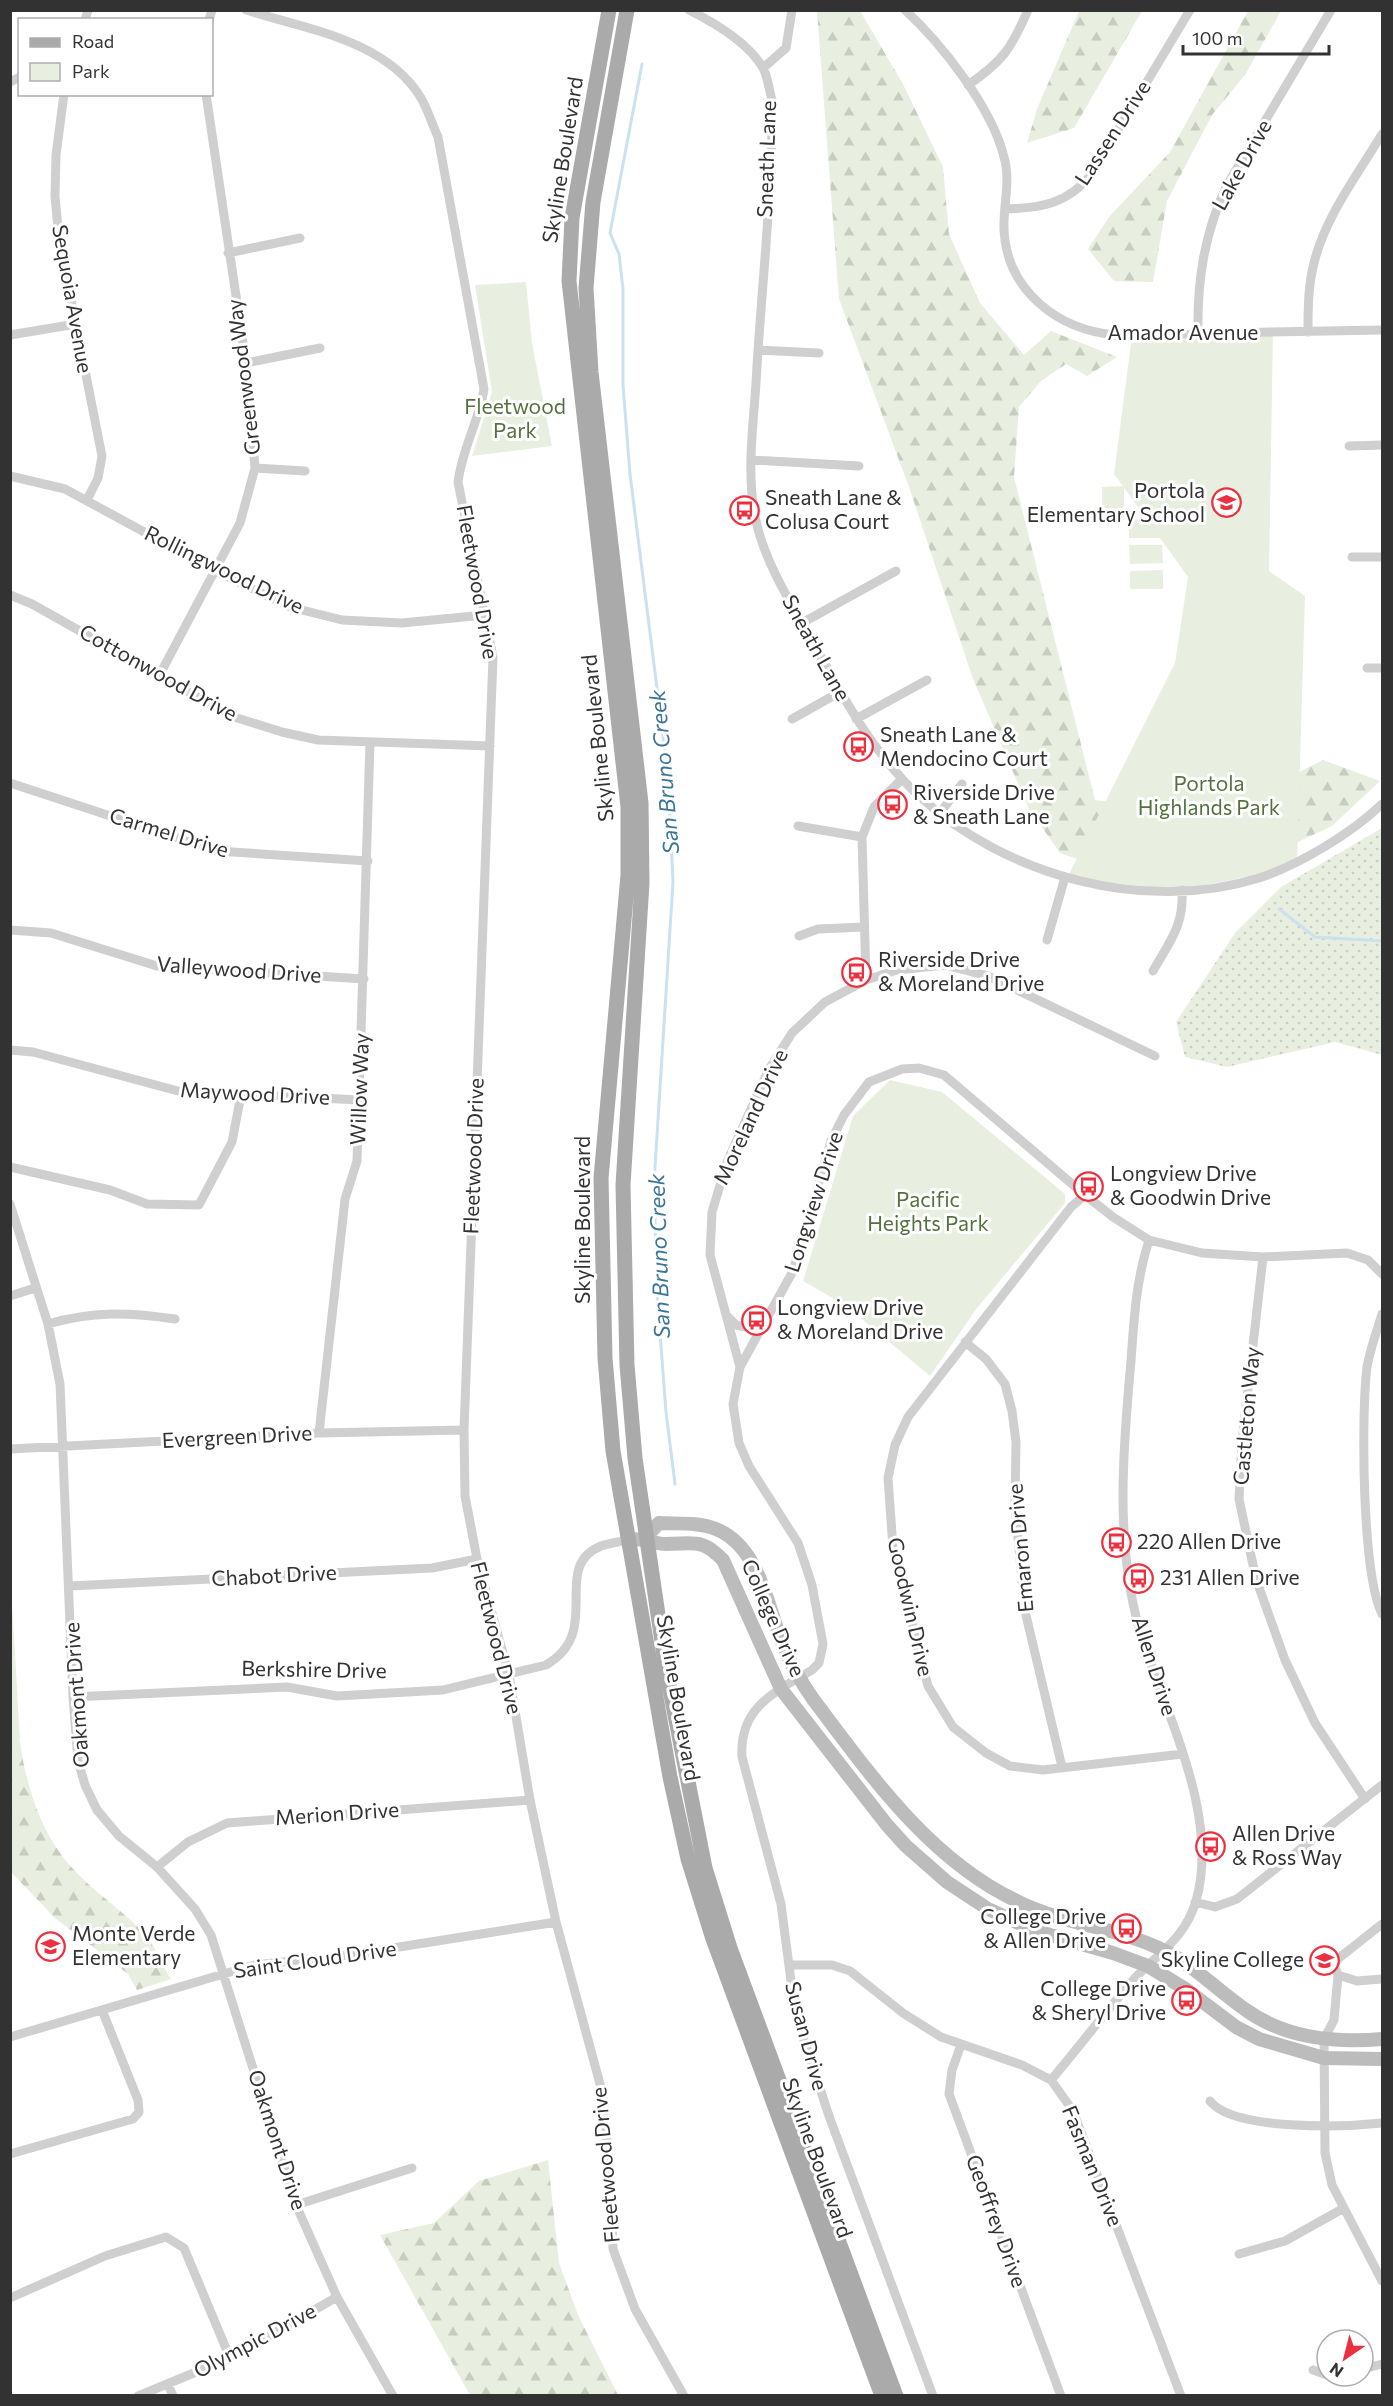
<svg xmlns="http://www.w3.org/2000/svg" width="1393" height="2406" font-family="Commissioner,sans-serif">
  <style>
    .grass { fill: url(#grass-dots) }
    .forest { fill: url(#forest-firs) }
    .park { fill: #e8efe0 }
    .lines { fill: none; stroke-linecap: round; stroke-linejoin: round }
    .stream { stroke: #cce1ee; stroke-width: 3 }
    .street { stroke: #cfcfcf; stroke-width: 9 }
    .secondary { stroke: #bcbcbc; stroke-width: 14 }
    .primary { stroke: #aaa; stroke-width: 15 }
    .labels { text-anchor: middle; stroke-width: 6; stroke-linejoin: round; paint-order: stroke }
    .street-label { font-size: 21px; fill: #323232; stroke: #fff }
    .park-label { font-size: 21px; fill: #55703d; stroke: #fff }
    .poi-label { font-size: 21px; fill: #323232; stroke: #fff; text-anchor: start }
    .water-label { font-size: 22px; font-style: italic; fill: #3b7598; stroke: #fff }
  </style>
  <defs>
    <pattern id="grass-dots" width="8" height="8" patternUnits="userSpaceOnUse" patternTransform="scale(1.5)"><rect width="8" height="8" fill="#e8efe0"/><path d="M2 2h.1M6 6h.1" fill="none" stroke="#c7cdc1" stroke-width="1.8" stroke-linecap="round"/></pattern>
    <pattern id="forest-firs" width="22" height="20" patternUnits="userSpaceOnUse" patternTransform="scale(1.5)"><rect width="22" height="20" fill="#e8efe0"/><path d="M5 1l3.5 6h-7zM16 11l3.5 6h-7z" fill="#c7cdc1"/></pattern>
  </defs>
  <rect width="100%" height="100%" fill="#fff"/>
  <path class="grass" d="M1382 828V1055L1335 1042 1227 1067 1185 1057 1176 1022 1235 933 1281 887Z"/>
  <path class="forest" d="M817 11H860L903 84 943 167 949 234 980 303 1024 355 1051 331 1117 357 1087 376 1066 364 1041 381 1019 407 1014 477 1095 800 1216 814 1323 760 1380 781 1332 826 1240 869 1109 870 1060 853 1029 809 973 679 909 487 839 299Z
    M1079 11H1142L1074 128 1027 143 1037 109Z
    M1248 11H1281L1245 75 1212 115 1167 201 1153 282 1114 281 1088 249 1109 217 1170 152Z
    M10 1569C14 1657 7 1780 60 1853 83 1885 117 1905 143 1932 155 1944 162 1965 171 1979L137 1990 128 1974 55 1918 11 1872Z
    M548 2160 559 2263 578 2315 618 2395H470L380 2235 434 2223 479 2181Z"/>
  <path class="park" d="M526 282 532 343 552 446 472 456 492 392 475 285Z
    M1273 334 1269 571 1305 596 1297 864 1285 869 1181 890 1067 878 1175 663 1188 577 1160 538H1129V520L1147 519 1124 488V517H1102V487L1123 486 1114 474 1132 336Z
    M1129 545H1162L1163 563 1130 564Z
    M1163 570V589H1130V571Z
    M890 1080 942 1092 1065 1194V1203L977 1308 930 1376 845 1305 803 1281 853 1116Z
    M10 1569 20 1739H10Z"/>
  <g class="lines">
    <path class="stream" d="M642 64 610 233 619 254 623 289V385L630 474 668 776 673 882 654 1183 657 1294 666 1412 675 1484
      M1279 909 1315 937 1382 941"/>
    <path class="street" d="M246 10C306 29 386 40 421 98 428 110 432 124 438 137L484 389C479 421 462 449 458 482L493 657 464 1430 465 1496 477 1559 509 1675 530 1800 556 1922 603 2095 610 2175 613 2249 635 2309 684 2396
      M689 10C715 23 748 42 763 68 768 77 769 90 772 100 773 193 761 290 756 383 753 429 746 476 756 521 766 566 793 606 815 646 844 699 873 753 918 795 1005 876 1144 914 1259 878 1299 865 1352 833 1382 804
      M905 10C942 44 992 108 1004 157 1011 181 1003 205 1004 230 1007 291 1058 330 1116 335L1382 330
      M85 20 88 10
      M209 20 212 10
      M763 68 786 48 792 10
      M10 82 20 77
      M968 85C1003 61 1011 49 1028 10
      M64 94 56 155 55 196 59 239 102 456 98 478 87 500
      M1005 209C1041 208 1067 204 1091 175L1190 10
      M228 253 300 238
      M1308 332C1308 309 1308 286 1314 263 1325 217 1358 174 1382 134
      M1198 334C1197 281 1204 234 1227 185L1331 10
      M10 335 76 324
      M758 350 819 353
      M246 363 320 348
      M1349 446 1382 445
      M751 460 859 466
      M255 468 305 471
      M10 476 65 489 216 571 290 607 342 620 402 623 484 615
      M1352 557H1382
      M10 595 32 604 231 716 282 732 318 740 490 746
      M802 623 896 571
      M1367 668H1382
      M159 676 240 523 255 468 246 363 206 94
      M792 719 840 692
      M856 719 927 680
      M10 783 217 851 368 861
      M940 813 962 784
      M798 826 862 837
      M10 930 51 933 157 966 364 979
      M799 936 818 929 864 927
      M1047 940 1065 877
      M1153 971C1170 941 1184 926 1182 890
      M866 980 862 837 874 807 902 779
      M10 1050 33 1052 178 1091 360 1100
      M10 1167 110 1190 147 1204 199 1205 232 1142 241 1095
      M1085 1195 1071 1207 908 1417 895 1445 888 1478 893 1548 928 1686 953 1727 986 1753 1010 1766 1043 1770 1183 1754
      M10 1204 48 1324 60 1384 73 1697 78 1761 85 1785 97 1810 119 1836 157 1867 195 1909 211 1935 296 2205 337 2297 393 2396
      M1263 1257 1242 1442 1239 1499 1256 1579 1285 1660 1315 1723 1365 1799
      M10 1296 35 1288
      M1382 1314C1377 1331 1370 1349 1367 1367 1361 1415 1362 1574 1382 1614
      M727 1316 736 1325 760 1330
      M48 1324C93 1311 128 1312 175 1319
      M965 1342 986 1359 1005 1384 1012 1411 1016 1442 1015 1505 1025 1611 1062 1767
      M740 1367 710 1255 712 1212 727 1162 768 1071 792 1033 825 1002 866 980 897 970 945 965 988 976 1155 1056
      M319 1433 345 1199 357 1161 370 742
      M10 1449 319 1433 464 1430
      M70 1586 432 1568 477 1559
      M73 1697 287 1687 337 1696 443 1690 546 1665C605 1631 549 1567 601 1546 610 1543 620 1542 629 1539
      M157 1867 188 1842 227 1823 530 1800
      M1195 1902 1215 1907 1237 1899 1382 1785
      M1382 1924 1339 1958 1334 1965 1338 1975 1334 2020 1324 2039 1325 2153 1332 2185 1382 2281
      M789 1965H832L850 1971 903 2013 941 2037 1022 2065 1051 2080 1073 2111 1181 2396
      M1338 1975 1357 1981 1382 1979
      M10 2037 254 1965 349 1955 556 1922
      M961 2045 952 2070 949 2094 1061 2396
      M1051 2080C1079 2047 1106 2011 1135 1978 1160 1952 1185 1938 1196 1901 1221 1813 1163 1710 1139 1628 1115 1542 1123 1448 1131 1361 1134 1318 1136 1281 1149 1240
      M1210 2101C1233 2131 1345 2127 1382 2123
      M10 2154 133 2119 139 2112 138 2100 102 2010
      M296 2205 412 2168
      M1239 2254 1285 2241 1344 2208
      M10 2298 105 2256 166 2237 184 2248 230 2358
      M1363 2369 1382 2364
      M1313 2370 1327 2375
      M168 2384 173 2396
      M138 2396 230 2358 337 2297
      M933 2396 829 2116 803 2037 792 1989 781 1904 742 1757C739 1707 775 1692 812 1670L819 1663 823 1644 812 1585 798 1543 749 1466 739 1443 733 1404 740 1367 793 1271 831 1141 844 1115 869 1082 902 1069 919 1068 944 1075 1085 1195 1113 1217 1149 1240 1202 1253 1263 1257 1347 1253 1368 1260 1382 1274"/>
    <path class="secondary" d="M645 1538 659 1523C678 1524 698 1522 716 1529 760 1547 767 1606 783 1645 791 1664 801 1682 813 1699 871 1776 931 1862 1021 1903 1067 1925 1120 1928 1165 1951 1195 1966 1218 1991 1246 2010 1285 2038 1336 2043 1382 2039
      M629 1539C644 1538 653 1544 666 1544 694 1544 702 1538 723 1560L781 1689 887 1825 906 1846 947 1882 988 1909 1036 1931 1113 1953 1148 1966 1187 1990 1236 2027 1259 2039 1324 2058 1382 2059"/>
    <path class="primary" d="M609 10 572 218 569 281 628 807V875L601 1178 605 1358 613 1451 670 1777 688 1859 713 1939 882 2396
      M627 10 593 202 586 288 591 372 641 803 642 883 623 1185 627 1365 635 1458 666 1669 705 1868 730 1948 896 2396"/>
  </g>
  <defs>
    <symbol id="school-ring" viewBox="-11 -11 22 22"><circle r="9.5" fill="#fff" stroke="#eb3140" stroke-width="1.5"/><path d="M0-5L7-2L0 1L-7-2ZM-4 1L0 2.5L4 1V4Q0 6-4 4Z" fill="#eb3140"/></symbol>
    <symbol id="bus-ring" viewBox="-11 -11 22 22"><circle r="9.5" fill="#fff" stroke="#eb3140" stroke-width="1.5"/><path d="M-5-6H5V4H4V6H2V4H-2V6H-4V4H-5ZM-3.5-4V0h7V-4ZM-3.5 1.2v1.5H-2V1.2ZM2 1.2v1.5H3.5V1.2Z" fill="#eb3140"/></symbol>
    <symbol id="university-ring" viewBox="-11 -11 22 22"><circle r="9.5" fill="#fff" stroke="#eb3140" stroke-width="1.5"/><path d="M0-5L7-2L0 1L-7-2ZM-4 1L0 2.5L4 1V4Q0 6-4 4Z" fill="#eb3140"/></symbol>
  </defs>
  <g fill-rule="evenodd">
    <use href="#school-ring" x="1210" y="486" width="33" height="33"/>
    <use href="#bus-ring" x="728" y="494" width="33" height="33"/>
    <use href="#bus-ring" x="842" y="730" width="33" height="33"/>
    <use href="#bus-ring" x="876" y="788" width="33" height="33"/>
    <use href="#bus-ring" x="840" y="956" width="33" height="33"/>
    <use href="#bus-ring" x="1072" y="1170" width="33" height="33"/>
    <use href="#bus-ring" x="740" y="1304" width="33" height="33"/>
    <use href="#bus-ring" x="1100" y="1526" width="33" height="33"/>
    <use href="#bus-ring" x="1122" y="1562" width="33" height="33"/>
    <use href="#bus-ring" x="1194" y="1830" width="33" height="33"/>
    <use href="#bus-ring" x="1110" y="1912" width="33" height="33"/>
    <use href="#school-ring" x="34" y="1930" width="33" height="33"/>
    <use href="#university-ring" x="1308" y="1944" width="33" height="33"/>
    <use href="#bus-ring" x="1170" y="1984" width="33" height="33"/>
  </g>
  <g class="labels">
    <g class="street-label">
      <text transform="translate(1113 133) rotate(-57)" y="7">Lassen Drive</text>
      <text transform="translate(767 159) rotate(-88)" y="7">Sneath Lane</text>
      <text transform="translate(563 160) rotate(-81)" y="7">Skyline Boulevard</text>
      <text transform="translate(1242 165) rotate(-61)" y="7">Lake Drive</text>
      <text transform="translate(72 299) rotate(80)" y="7">Sequoia Avenue</text>
      <text x="1183" y="340">Amador Avenue</text>
      <text transform="translate(244 377) rotate(-97)" y="7">Greenwood Way</text>
      <text transform="translate(224 570) rotate(26)" y="7">Rollingwood Drive</text>
      <text transform="translate(477 582) rotate(80)" y="7">Fleetwood Drive</text>
      <text transform="translate(816 648) rotate(61)" y="7">Sneath Lane</text>
      <text transform="translate(158 673) rotate(29)" y="7">Cottonwood Drive</text>
      <text transform="translate(598 738) rotate(-96)" y="7">Skyline Boulevard</text>
      <text transform="translate(169 833) rotate(17)" y="7">Carmel Drive</text>
      <text transform="translate(239 970) rotate(4)" y="7">Valleywood Drive</text>
      <text transform="translate(360 1089) rotate(-88)" y="7">Willow Way</text>
      <text transform="translate(255 1094) rotate(3)" y="7">Maywood Drive</text>
      <text transform="translate(751 1117) rotate(-65)" y="7">Moreland Drive</text>
      <text transform="translate(474 1156) rotate(-88)" y="7">Fleetwood Drive</text>
      <text transform="translate(814 1202) rotate(-72)" y="7">Longview Drive</text>
      <text transform="translate(583 1220) rotate(-90)" y="7">Skyline Boulevard</text>
      <text transform="translate(1247 1416) rotate(-85)" y="7">Castleton Way</text>
      <text transform="translate(237 1437) rotate(-3)" y="7">Evergreen Drive</text>
      <text transform="translate(1021 1548) rotate(-95)" y="7">Emaron Drive</text>
      <text transform="translate(274 1576) rotate(-3)" y="7">Chabot Drive</text>
      <text transform="translate(910 1607) rotate(77)" y="7">Goodwin Drive</text>
      <text transform="translate(773 1618) rotate(66)" y="7">College Drive</text>
      <text transform="translate(496 1638) rotate(76)" y="7">Fleetwood Drive</text>
      <text transform="translate(1154 1666) rotate(72)" y="7">Allen Drive</text>
      <text transform="translate(314 1670) rotate(1)" y="7">Berkshire Drive</text>
      <text transform="translate(77 1695) rotate(-94)" y="7">Oakmont Drive</text>
      <text transform="translate(678 1698) rotate(80)" y="7">Skyline Boulevard</text>
      <text transform="translate(337 1814) rotate(-4)" y="7">Merion Drive</text>
      <text transform="translate(315 1960) rotate(-8)" y="7">Saint Cloud Drive</text>
      <text transform="translate(806 2036) rotate(75)" y="7">Susan Drive</text>
      <text transform="translate(277 2140) rotate(72)" y="7">Oakmont Drive</text>
      <text transform="translate(817 2158) rotate(70)" y="7">Skyline Boulevard</text>
      <text transform="translate(606 2165) rotate(-95)" y="7">Fleetwood Drive</text>
      <text transform="translate(1092 2166) rotate(68)" y="7">Fasman Drive</text>
      <text transform="translate(996 2221) rotate(70)" y="7">Geoffrey Drive</text>
      <text transform="translate(255 2341) rotate(-28)" y="7">Olympic Drive</text>
    </g>
    <g class="park-label">
      <text x="515" y="414">Fleetwood<tspan x="515" dy="24">Park</tspan></text>
      <text x="1209" y="791">Portola<tspan x="1209" dy="24">Highlands Park</tspan></text>
      <text x="928" y="1207">Pacific<tspan x="928" dy="24">Heights Park</tspan></text>
    </g>
    <g class="poi-label">
      <text x="1205" y="498" text-anchor="end">Portola<tspan x="1205" dy="24">Elementary School</tspan></text>
      <text x="765" y="505">Sneath Lane &amp;<tspan x="765" dy="24">Colusa Court</tspan></text>
      <text x="880" y="742">Sneath Lane &amp;<tspan x="880" dy="24">Mendocino Court</tspan></text>
      <text x="913" y="800">Riverside Drive<tspan x="913" dy="24">&amp; Sneath Lane</tspan></text>
      <text x="878" y="967">Riverside Drive<tspan x="878" dy="24">&amp; Moreland Drive</tspan></text>
      <text x="1110" y="1181">Longview Drive<tspan x="1110" dy="24">&amp; Goodwin Drive</tspan></text>
      <text x="777" y="1315">Longview Drive<tspan x="777" dy="24">&amp; Moreland Drive</tspan></text>
      <text x="1137" y="1549">220 Allen Drive</text>
      <text x="1160" y="1585">231 Allen Drive</text>
      <text x="1232" y="1841">Allen Drive<tspan x="1232" dy="24">&amp; Ross Way</tspan></text>
      <text x="1106" y="1924" text-anchor="end">College Drive<tspan x="1106" dy="24">&amp; Allen Drive</tspan></text>
      <text x="72" y="1941">Monte Verde<tspan x="72" dy="24">Elementary</tspan></text>
      <text x="1304" y="1967" text-anchor="end">Skyline College</text>
      <text x="1166" y="1996" text-anchor="end">College Drive<tspan x="1166" dy="24">&amp; Sheryl Drive</tspan></text>
    </g>
    <g class="water-label">
      <text transform="translate(664 772) rotate(-95)" y="8">San Bruno Creek</text>
      <text transform="translate(659 1256) rotate(-92)" y="8">San Bruno Creek</text>
    </g>
  </g>
  <rect width="1393" height="2406" fill="none" stroke="#323232" stroke-width="24"/>
  <rect x="18" y="18" width="195" height="78" fill="#ffffff" stroke="#adadad" stroke-width="1.5"/>
  <rect x="30" y="38" width="30" height="9" fill="#aaaaaa" stroke="#adadad" stroke-width="1.5"/>
  <text x="72" y="48" font-size="18" fill="#323232">Road</text>
  <rect x="30" y="63" width="30" height="18" fill="#e8efe0" stroke="#adadad" stroke-width="1.5"/>
  <text x="72" y="78" font-size="18" fill="#323232">Park</text>
  <g transform="translate(1345 2358) rotate(215)"><circle r="28" fill="#ffffff" stroke="#adadad" stroke-width="1.5"/>
  <path d="M0-4.5L10 22L0 15L-10 22Z" fill="#eb3140"/>
  <text y="-9" font-size="16" font-weight="bold" text-anchor="middle" fill="#323232">N</text>
  </g>
  <path d="M1183 45v9h146v-9" fill="none" stroke="#323232" stroke-width="3"/>
  <text x="1192" y="45" font-size="18" fill="#323232" stroke="#ffffff" stroke-width="4.5" paint-order="stroke">100 m</text>
</svg>
